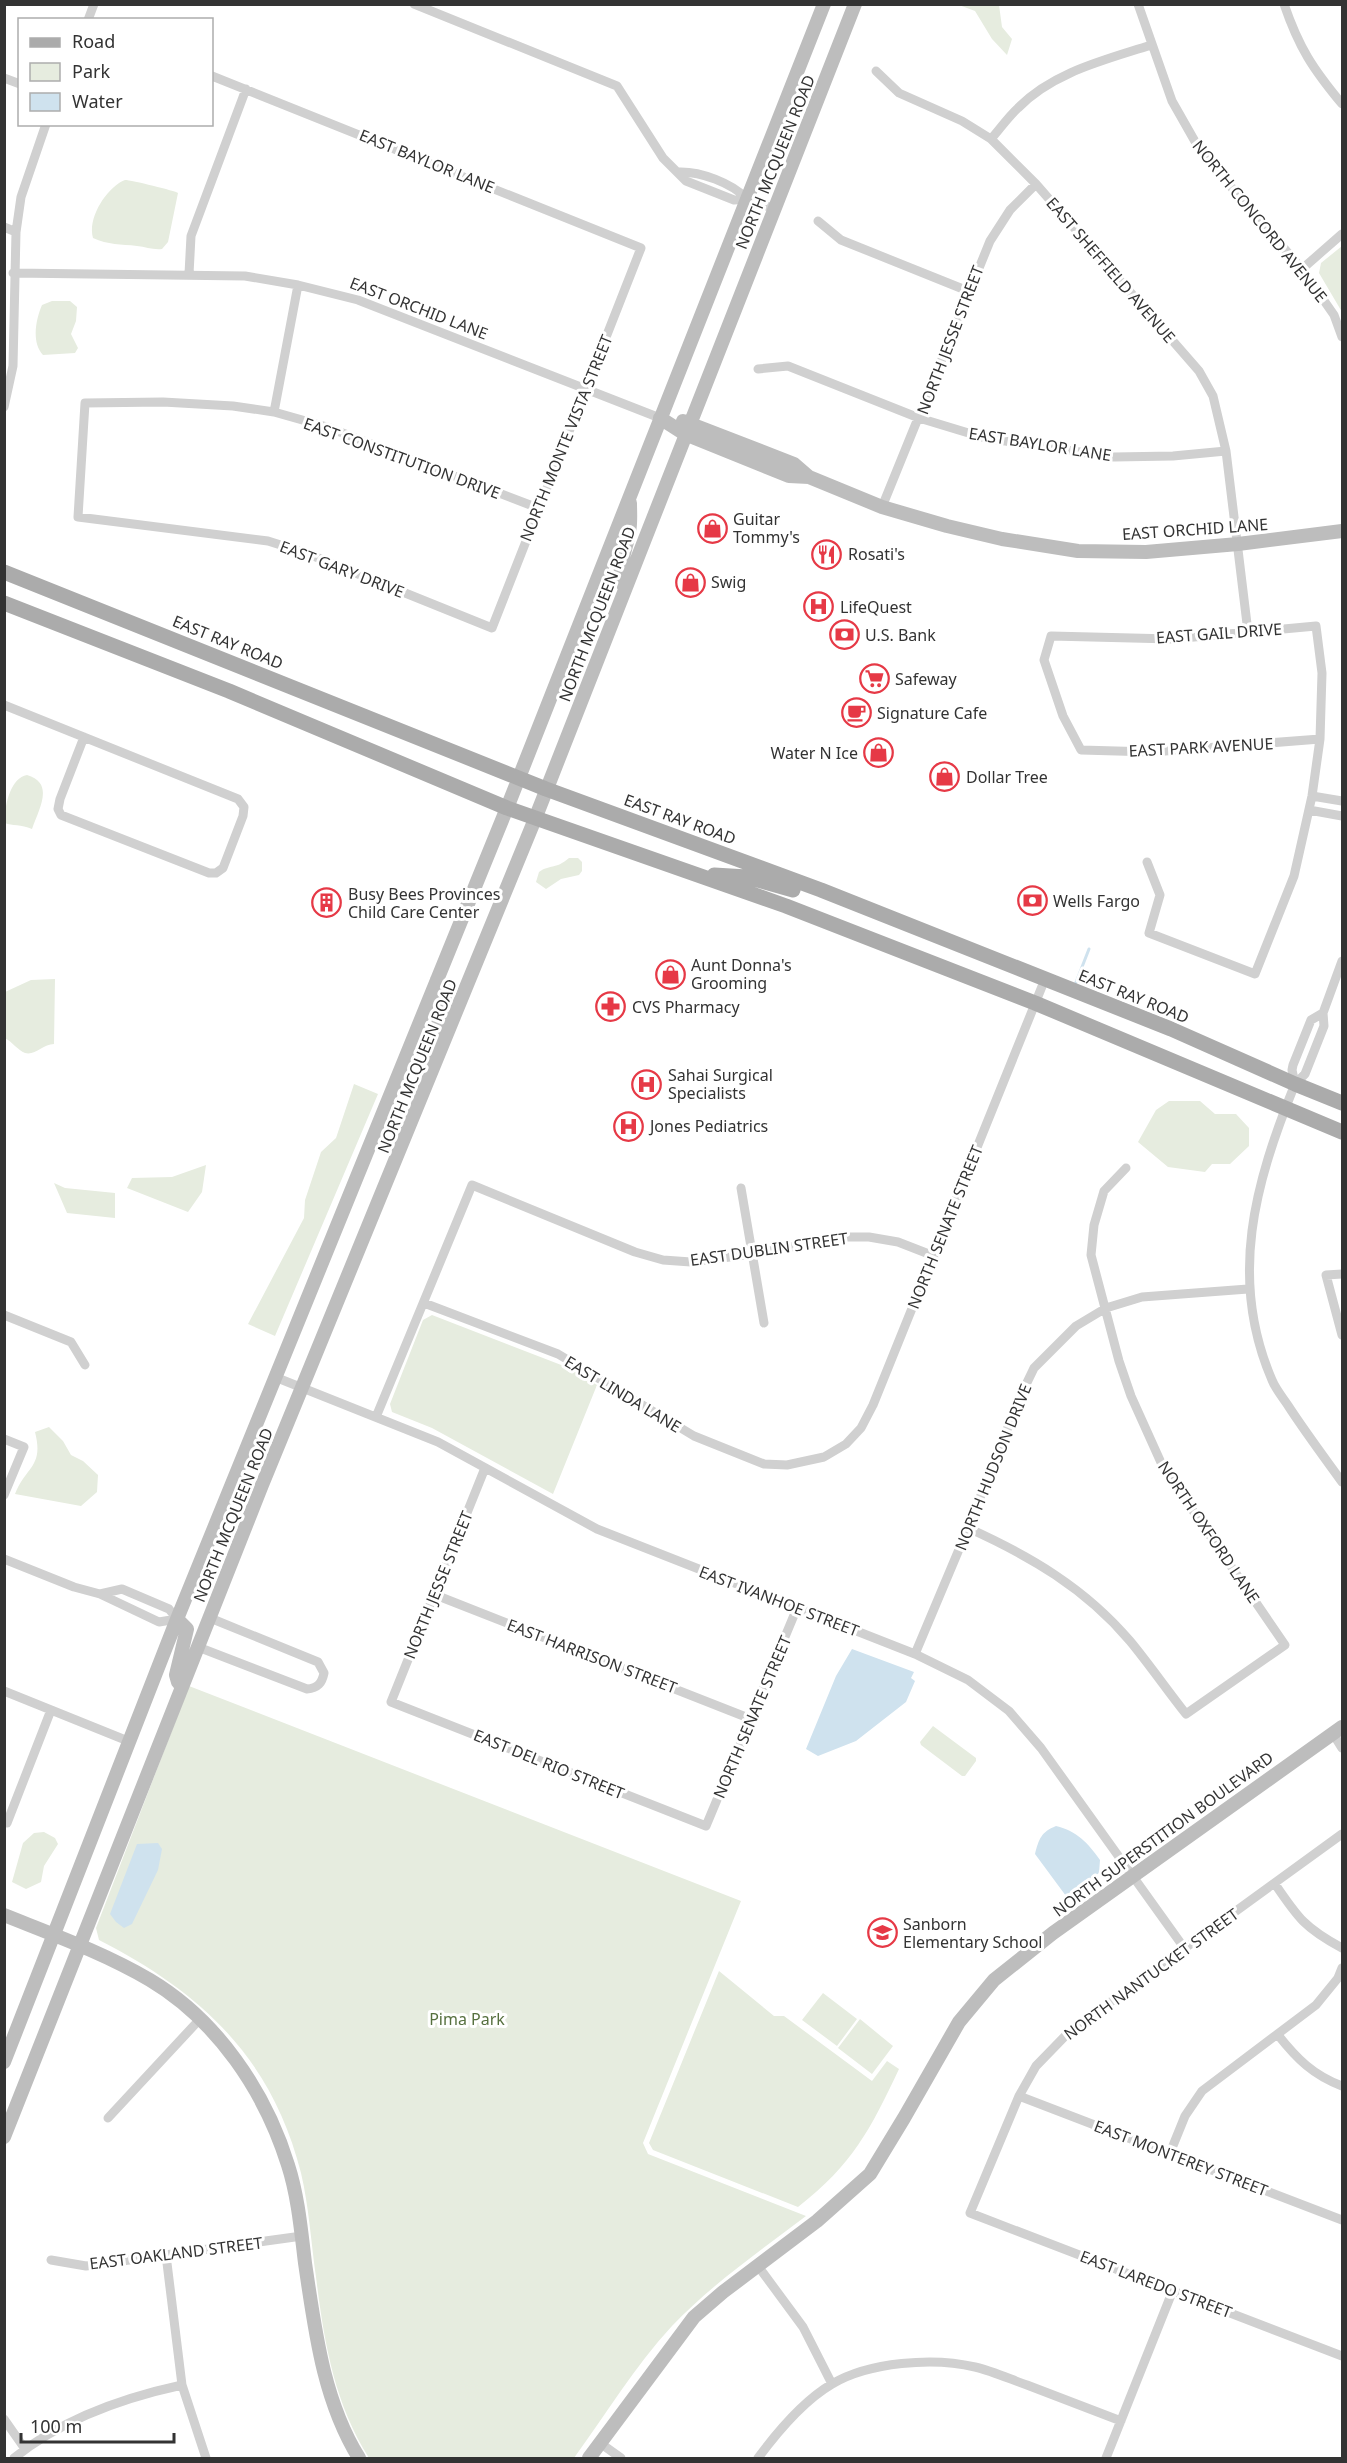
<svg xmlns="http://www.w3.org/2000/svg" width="1347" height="2463" font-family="'Noto Sans',sans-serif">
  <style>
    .green { fill: #e6ecdf }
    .water { fill: #cfe2ee }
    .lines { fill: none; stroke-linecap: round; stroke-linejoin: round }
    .stream { stroke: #cfe2ee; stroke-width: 3 }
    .street { stroke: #d0d0d0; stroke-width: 9 }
    .secondary { stroke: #bdbdbd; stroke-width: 14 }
    .primary { stroke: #ababab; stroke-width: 15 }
    .labels { text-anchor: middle; stroke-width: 6; stroke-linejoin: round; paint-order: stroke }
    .street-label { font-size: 16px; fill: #333; stroke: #fff }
    .poi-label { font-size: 16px; fill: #333; stroke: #fff; text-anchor: start }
    .park-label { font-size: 16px; fill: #56703f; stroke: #fff }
  </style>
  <rect width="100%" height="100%" fill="#fff"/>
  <path class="green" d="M959 5H999L1002 27 1012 39 1007 55 992 39 975 11Z
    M125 180C131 180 176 191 178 193L168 242 162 249C153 250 146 247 137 246 121 244 108 245 93 238 87 218 107 187 125 180Z
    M1342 246V312L1319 273 1321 263Z
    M52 301H70L77 307 76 321 71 334 78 348 75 353 43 355C31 342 36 319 42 305Z
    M27 775C55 783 39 809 32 829 21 824 12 826 5 823 4 807 10 778 27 775Z
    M569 858H578L582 862V871L579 875 561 879 546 889 536 882 539 872C550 864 555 870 569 858Z
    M55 979 54 1044C43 1044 35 1056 25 1053 18 1050 12 1042 5 1038V992L31 980Z
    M354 1084 378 1094 275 1336 248 1324 304 1218 305 1200 321 1152 336 1138Z
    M1169 1101H1200L1215 1114H1236L1249 1128V1146L1230 1164H1212L1205 1172 1168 1167 1138 1142 1156 1110Z
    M206 1165 202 1192 188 1212 127 1188 132 1178 172 1177Z
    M54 1183 65 1188 115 1193V1218L67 1213Z
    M432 1315 569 1368 597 1385 553 1494 432 1428 392 1412 390 1404 423 1320Z
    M49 1427 63 1441 71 1455 83 1461 98 1475 97 1492 81 1506 15 1494C26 1466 44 1467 35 1432Z
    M189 1686 741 1901 643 2143 648 2154 806 2216C760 2251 712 2284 672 2326 635 2366 606 2414 574 2458H369C334 2403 324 2341 316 2277 311 2242 309 2207 301 2173 272 2058 201 1992 99 1940L96 1928Z
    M933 1726 976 1758V1761L965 1776H962L921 1745 920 1742Z
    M44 1832 55 1838 58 1844 44 1866 41 1882 26 1889 12 1882 23 1843 34 1833Z
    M719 1971 774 2016H784L872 2081 887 2061 899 2069C870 2130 853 2164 798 2207L653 2150 649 2143Z
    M823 1993 857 2019 837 2046 802 2020Z
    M860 2019 893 2046 872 2074 838 2048Z"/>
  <path class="water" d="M852 1649 914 1672 911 1678 915 1681 906 1702 856 1741 818 1756 806 1749 836 1676Z
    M1056 1826C1077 1831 1088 1843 1100 1860L1099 1873 1066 1896 1035 1854C1039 1839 1041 1832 1056 1826Z
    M158 1843 162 1849 158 1870 132 1924 124 1928 116 1922 110 1914 137 1844Z"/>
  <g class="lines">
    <path class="stream" d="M1075 985 1089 949"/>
    <path class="street" d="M414 4 617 86 663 158 686 181 734 200 747 199 775 209
      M1138 4 1172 101 1201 152 1302 269 1334 315 1342 337
      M1284 4C1299 48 1313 69 1342 104
      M88 20 94 4
      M876 71 899 93 962 121 991 139 1036 184 1199 371 1213 396 1226 451 1248 632
      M212 76 641 248 492 628 306 553 268 541 78 517 85 403 163 402 233 406 274 412 327 427 538 508
      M4 78 20 84
      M991 139C1000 129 1008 117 1018 108 1053 72 1105 60 1151 45
      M678 172C700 171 732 183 747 199
      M818 221 841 240 968 291
      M4 227 16 232
      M1302 269 1342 234
      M13 273 245 276 298 285 358 300 660 418
      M189 274 191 236 246 89
      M758 369 788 366 919 418 985 438 1114 457 1173 456 1226 451
      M4 407 13 366 16 232 21 197 46 124
      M274 412 298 285
      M882 507 990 241 1010 210 1036 184
      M4 705 238 799 244 807 243 816 223 868 216 873H209L61 815 58 809 60 799 84 737
      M1312 796 1342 801
      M1309 810 1342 816
      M1147 862 1160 895 1149 933 1255 974 1294 876 1312 796 1320 739 1322 673 1316 626 1172 639 1051 636 1044 660 1063 716 1081 750 1152 752 1320 739
      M1342 961 1323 1013 1324 1026 1305 1074 1295 1084C1255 1183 1228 1278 1272 1380 1276 1390 1284 1399 1289 1407 1306 1433 1324 1457 1342 1482
      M1295 1084 1292 1070 1293 1065 1311 1020 1323 1013
      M741 1188 764 1323
      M1342 1274 1326 1275 1342 1335
      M424 1303 558 1354 694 1436 764 1464 787 1465 824 1457 846 1444 861 1428 873 1405 1045 979
      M4 1315 71 1342 85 1365
      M275 1377 438 1442 597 1529 915 1654 968 1680 1009 1711 1041 1748 1185 1949
      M376 1417 472 1185 635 1252 663 1260 691 1262 753 1254 844 1237H869L898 1242 934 1256
      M4 1439 24 1447 4 1495
      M485 1468 391 1702 706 1826 797 1608
      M968 1528C1030 1556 1085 1588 1130 1641 1149 1664 1167 1690 1186 1714L1285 1645 1163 1467 1131 1396 1119 1361 1091 1255 1094 1225 1104 1191 1126 1168
      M4 1559 74 1587 100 1594 159 1622 177 1619 169 1609 122 1589 100 1594
      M433 1594 751 1719
      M198 1647 307 1689C318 1688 322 1683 324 1673L318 1662 210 1618
      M915 1654 968 1528 1020 1397 1034 1368 1076 1326 1106 1308 1142 1297 1248 1289
      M4 1691 128 1741
      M1332 1732 1342 1748
      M4 1822 7 1823 51 1710
      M1342 1834 1068 2033 1036 2066 1019 2096 970 2213 1342 2356
      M1275 1884C1298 1918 1305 1928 1342 1948
      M1278 2035C1297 2059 1313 2075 1342 2086
      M1019 2096 1342 2220
      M108 2118 200 2019
      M1170 2153 1185 2116 1202 2091 1316 2005 1338 1978 1342 1968
      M166 2255 182 2385 206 2458
      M51 2260 86 2266 302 2236
      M758 2266 803 2327 832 2384
      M4 2419 25 2449
      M600 2443 621 2458
      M14 2458C62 2419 122 2398 182 2385
      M758 2458C778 2431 803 2401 832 2384 869 2362 933 2357 975 2367 992 2371 1010 2379 1027 2385 1058 2397 1090 2409 1121 2421
      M1106 2458 1173 2290"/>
    <path class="secondary" d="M660 418 685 434 789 476 809 477 882 507 947 526 1002 539 1078 551 1146 552 1238 544 1342 531
      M683 421 794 464 809 477
      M625 588C614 572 627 550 629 532 631 523 630 513 630 503
      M430 1058 446 991 437 980
      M177 1619 187 1629 176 1675 178 1682 182 1687
      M4 1915C54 1935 104 1953 150 1980 217 2020 265 2091 288 2165 298 2196 301 2230 305 2263 315 2330 323 2400 359 2458
      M4 2062 177 1619 507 808 824 4
      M4 2137 262 1485 535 819 855 4
      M589 2458 694 2317 723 2292 817 2221 870 2174 904 2118 959 2022 994 1980 1053 1933 1342 1727"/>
    <path class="primary" d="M4 572 546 789 821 890 1171 1029 1295 1084 1342 1103
      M4 603 229 691 507 808 786 906 1035 1003 1342 1132
      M714 875 747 877 793 890"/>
  </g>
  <defs>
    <symbol id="shop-ring" viewBox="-11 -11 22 22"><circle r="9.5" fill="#fff" stroke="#e63946" stroke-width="1.5"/><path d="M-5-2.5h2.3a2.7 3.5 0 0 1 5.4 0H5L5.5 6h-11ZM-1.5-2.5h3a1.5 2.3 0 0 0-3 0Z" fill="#e63946"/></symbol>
    <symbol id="restaurant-ring" viewBox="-11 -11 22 22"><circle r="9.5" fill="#fff" stroke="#e63946" stroke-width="1.5"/><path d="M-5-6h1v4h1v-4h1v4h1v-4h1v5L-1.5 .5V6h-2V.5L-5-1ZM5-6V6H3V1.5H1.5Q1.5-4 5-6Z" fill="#e63946"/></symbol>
    <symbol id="hospital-ring" viewBox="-11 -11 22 22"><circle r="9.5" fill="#fff" stroke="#e63946" stroke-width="1.5"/><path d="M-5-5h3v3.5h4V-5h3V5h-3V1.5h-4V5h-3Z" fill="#e63946"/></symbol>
    <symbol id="bank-ring" viewBox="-11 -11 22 22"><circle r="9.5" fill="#fff" stroke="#e63946" stroke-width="1.5"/><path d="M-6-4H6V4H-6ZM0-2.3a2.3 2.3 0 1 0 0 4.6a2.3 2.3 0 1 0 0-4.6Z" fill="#e63946"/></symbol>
    <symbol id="supermarket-ring" viewBox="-11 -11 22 22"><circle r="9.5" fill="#fff" stroke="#e63946" stroke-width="1.5"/><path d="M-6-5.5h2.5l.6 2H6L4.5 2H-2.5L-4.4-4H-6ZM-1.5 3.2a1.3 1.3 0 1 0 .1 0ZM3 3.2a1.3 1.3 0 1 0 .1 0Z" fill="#e63946"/></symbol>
    <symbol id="cafe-ring" viewBox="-11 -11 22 22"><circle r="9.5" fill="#fff" stroke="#e63946" stroke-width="1.5"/><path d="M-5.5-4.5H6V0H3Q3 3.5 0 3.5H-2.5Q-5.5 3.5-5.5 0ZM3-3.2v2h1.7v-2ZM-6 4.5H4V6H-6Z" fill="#e63946"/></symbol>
    <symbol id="building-ring" viewBox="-11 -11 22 22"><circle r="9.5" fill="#fff" stroke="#e63946" stroke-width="1.5"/><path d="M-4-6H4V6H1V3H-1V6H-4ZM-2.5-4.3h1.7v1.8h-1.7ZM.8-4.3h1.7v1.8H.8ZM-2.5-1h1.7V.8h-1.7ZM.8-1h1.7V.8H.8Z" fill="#e63946"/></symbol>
    <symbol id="pharmacy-ring" viewBox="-11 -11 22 22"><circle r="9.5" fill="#fff" stroke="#e63946" stroke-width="1.5"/><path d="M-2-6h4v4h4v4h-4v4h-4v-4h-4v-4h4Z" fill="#e63946"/></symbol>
    <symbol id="school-ring" viewBox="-11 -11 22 22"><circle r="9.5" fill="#fff" stroke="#e63946" stroke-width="1.5"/><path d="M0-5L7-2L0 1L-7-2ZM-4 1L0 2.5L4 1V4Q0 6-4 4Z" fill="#e63946"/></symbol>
  </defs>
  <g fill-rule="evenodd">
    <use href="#shop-ring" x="696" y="512" width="33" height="33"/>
    <use href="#restaurant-ring" x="810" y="538" width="33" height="33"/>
    <use href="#shop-ring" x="674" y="566" width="33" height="33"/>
    <use href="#hospital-ring" x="802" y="590" width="33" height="33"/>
    <use href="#bank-ring" x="828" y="618" width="33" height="33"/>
    <use href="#supermarket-ring" x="858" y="662" width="33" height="33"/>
    <use href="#cafe-ring" x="840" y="696" width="33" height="33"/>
    <use href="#shop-ring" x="862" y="736" width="33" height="33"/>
    <use href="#shop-ring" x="928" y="760" width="33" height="33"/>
    <use href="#bank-ring" x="1016" y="884" width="33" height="33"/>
    <use href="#building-ring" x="310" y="886" width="33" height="33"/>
    <use href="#shop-ring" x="654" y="958" width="33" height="33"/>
    <use href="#pharmacy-ring" x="594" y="990" width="33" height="33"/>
    <use href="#hospital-ring" x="630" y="1068" width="33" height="33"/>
    <use href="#hospital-ring" x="612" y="1110" width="33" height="33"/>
    <use href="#school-ring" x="866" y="1916" width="33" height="33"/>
  </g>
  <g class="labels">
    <g class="street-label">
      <text transform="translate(427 161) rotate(22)" y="6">EAST BAYLOR LANE</text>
      <text transform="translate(775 162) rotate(-68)" y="6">NORTH MCQUEEN ROAD</text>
      <text transform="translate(1260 221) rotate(51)" y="6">NORTH CONCORD AVENUE</text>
      <text transform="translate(1111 270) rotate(49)" y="6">EAST SHEFFIELD AVENUE</text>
      <text transform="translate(419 308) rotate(21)" y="6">EAST ORCHID LANE</text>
      <text transform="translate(950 340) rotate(-69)" y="6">NORTH JESSE STREET</text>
      <text transform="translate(566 438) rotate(-68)" y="6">NORTH MONTE VISTA STREET</text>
      <text transform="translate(1040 444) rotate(9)" y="6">EAST BAYLOR LANE</text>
      <text transform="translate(402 458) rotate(20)" y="6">EAST CONSTITUTION DRIVE</text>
      <text transform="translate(1195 529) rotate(-4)" y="6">EAST ORCHID LANE</text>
      <text transform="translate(342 569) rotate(21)" y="6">EAST GARY DRIVE</text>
      <text transform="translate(597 614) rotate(-69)" y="6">NORTH MCQUEEN ROAD</text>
      <text transform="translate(1219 633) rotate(-4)" y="6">EAST GAIL DRIVE</text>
      <text transform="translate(228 642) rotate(22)" y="6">EAST RAY ROAD</text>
      <text transform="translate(1201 747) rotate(-3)" y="6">EAST PARK AVENUE</text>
      <text transform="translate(680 819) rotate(20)" y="6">EAST RAY ROAD</text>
      <text transform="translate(1134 996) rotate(22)" y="6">EAST RAY ROAD</text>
      <text transform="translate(417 1066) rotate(-68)" y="6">NORTH MCQUEEN ROAD</text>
      <text transform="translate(945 1227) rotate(-68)" y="6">NORTH SENATE STREET</text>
      <text transform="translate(769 1249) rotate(-8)" y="6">EAST DUBLIN STREET</text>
      <text transform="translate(623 1394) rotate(31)" y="6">EAST LINDA LANE</text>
      <text transform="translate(993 1467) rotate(-68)" y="6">NORTH HUDSON DRIVE</text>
      <text transform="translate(233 1515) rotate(-68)" y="6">NORTH MCQUEEN ROAD</text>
      <text transform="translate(1209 1532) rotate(56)" y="6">NORTH OXFORD LANE</text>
      <text transform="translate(438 1585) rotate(-68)" y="6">NORTH JESSE STREET</text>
      <text transform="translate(779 1601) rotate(21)" y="6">EAST IVANHOE STREET</text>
      <text transform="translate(592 1656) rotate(21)" y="6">EAST HARRISON STREET</text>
      <text transform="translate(752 1717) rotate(-67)" y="6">NORTH SENATE STREET</text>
      <text transform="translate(549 1764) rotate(22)" y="6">EAST DEL RIO STREET</text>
      <text transform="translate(1163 1834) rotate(-36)" y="6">NORTH SUPERSTITION BOULEVARD</text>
      <text transform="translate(1151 1974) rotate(-36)" y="6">NORTH NANTUCKET STREET</text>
      <text transform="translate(1181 2158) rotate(21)" y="6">EAST MONTEREY STREET</text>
      <text transform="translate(176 2253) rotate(-7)" y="6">EAST OAKLAND STREET</text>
      <text transform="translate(1156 2284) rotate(21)" y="6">EAST LAREDO STREET</text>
    </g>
    <g class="poi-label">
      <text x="733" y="525">Guitar<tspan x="733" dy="18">Tommy's</tspan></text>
      <text x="848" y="560">Rosati's</text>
      <text x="711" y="588">Swig</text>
      <text x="840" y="613">LifeQuest</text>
      <text x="865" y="641">U.S. Bank</text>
      <text x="895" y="685">Safeway</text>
      <text x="877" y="719">Signature Cafe</text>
      <text x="858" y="759" text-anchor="end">Water N Ice</text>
      <text x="966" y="783">Dollar Tree</text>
      <text x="348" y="900">Busy Bees Provinces<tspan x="348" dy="18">Child Care Center</tspan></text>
      <text x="1053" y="907">Wells Fargo</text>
      <text x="691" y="971">Aunt Donna's<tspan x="691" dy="18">Grooming</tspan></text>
      <text x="632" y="1013">CVS Pharmacy</text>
      <text x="668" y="1081">Sahai Surgical<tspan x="668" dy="18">Specialists</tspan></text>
      <text x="650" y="1132">Jones Pediatrics</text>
      <text x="903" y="1930">Sanborn<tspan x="903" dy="18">Elementary School</tspan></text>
    </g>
    <g class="park-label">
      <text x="467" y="2025">Pima Park</text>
    </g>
  </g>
  <rect width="1347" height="2463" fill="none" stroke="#333333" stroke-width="12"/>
  <rect x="18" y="18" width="195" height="108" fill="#ffffff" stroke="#adadad" stroke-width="1.5"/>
  <rect x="30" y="38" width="30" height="9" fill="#ababab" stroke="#adadad" stroke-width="1.5"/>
  <text x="72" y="48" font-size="18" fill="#333333">Road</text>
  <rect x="30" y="63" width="30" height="18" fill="#e6ecdf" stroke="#adadad" stroke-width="1.5"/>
  <text x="72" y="78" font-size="18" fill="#333333">Park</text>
  <rect x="30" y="93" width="30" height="18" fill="#cfe2ee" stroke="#adadad" stroke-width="1.5"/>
  <text x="72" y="108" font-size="18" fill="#333333">Water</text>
  <path d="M21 2433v9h153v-9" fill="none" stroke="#333333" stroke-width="3"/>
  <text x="30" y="2433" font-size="18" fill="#333333" stroke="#ffffff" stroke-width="4.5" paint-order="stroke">100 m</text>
</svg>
